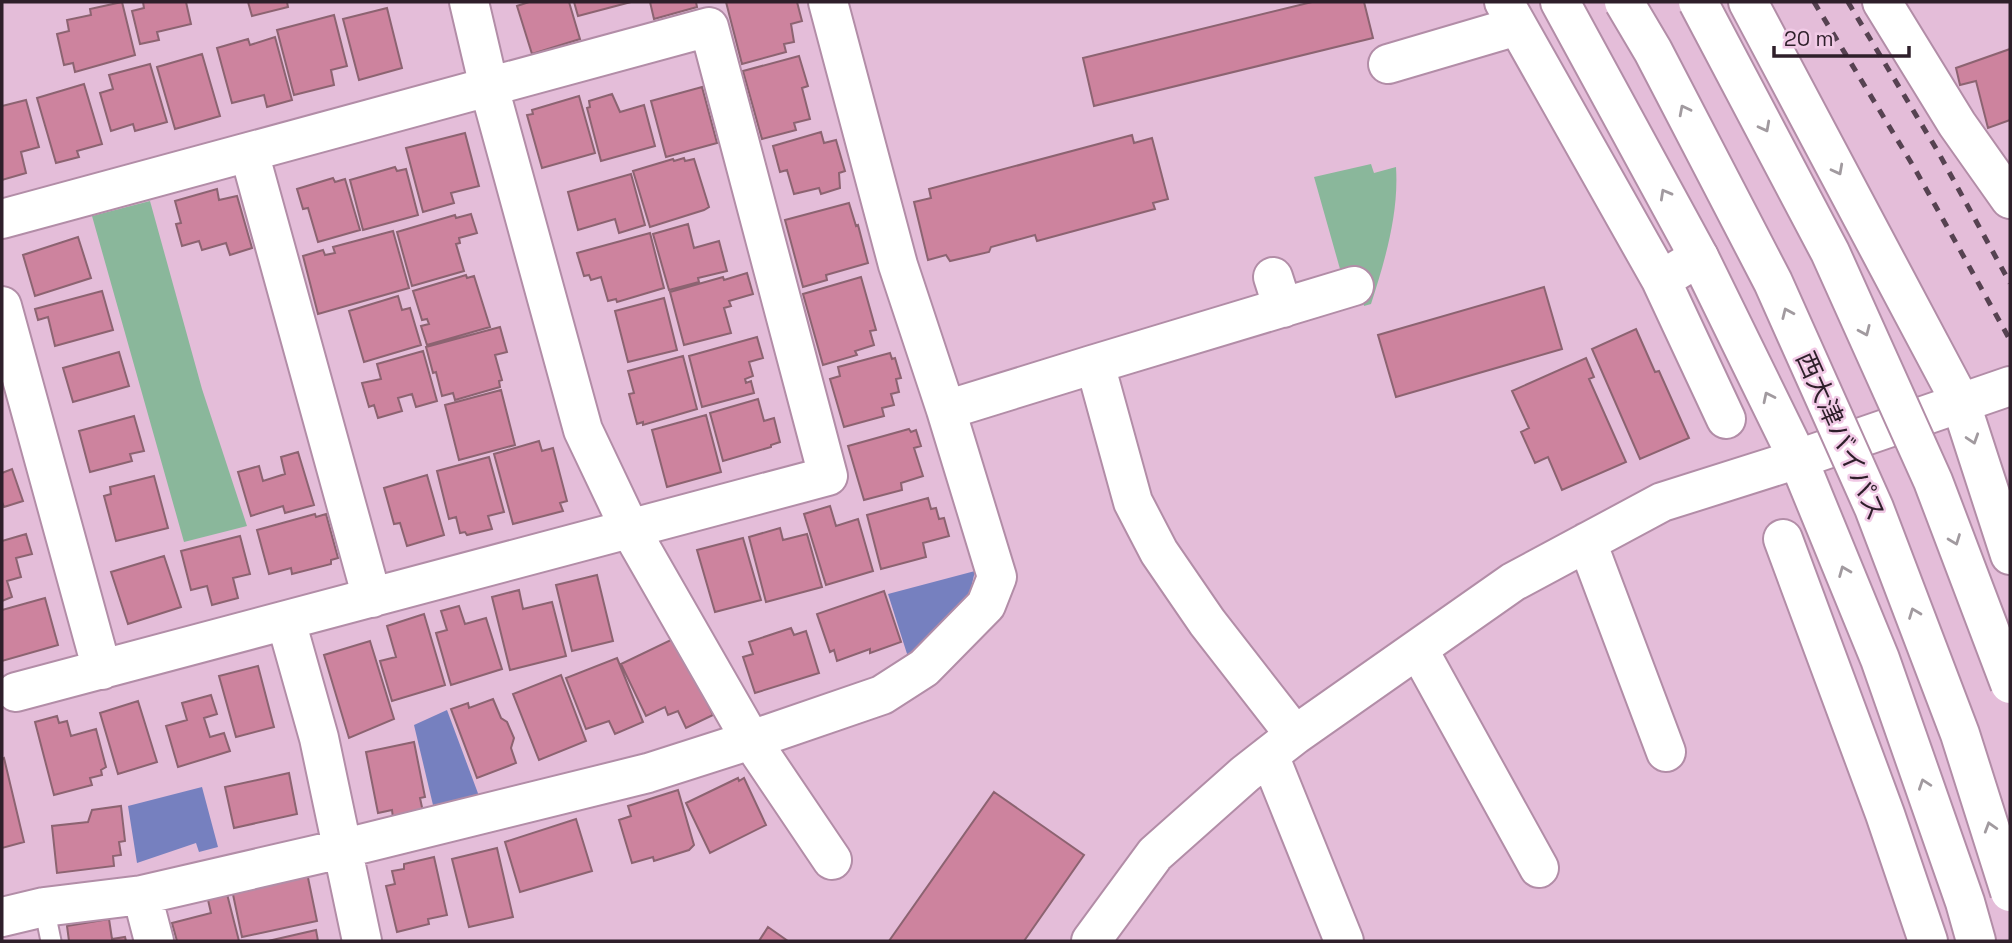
<svg xmlns="http://www.w3.org/2000/svg" width="2012" height="943" font-family="'Space Grotesk','Noto Sans JP',sans-serif">
  <style>
    .green { fill: #8ab79b }
    .water { fill: #7680bf }
    .building { fill: #cd839e; stroke: #8c6371; stroke-width: 2 }
    .lines { fill: none; stroke-linecap: round; stroke-linejoin: round }
    .service-casing { stroke: #b28da7; stroke-width: 23 }
    .minor-casing { stroke: #b28da7; stroke-width: 42 }
    .tertiary-casing { stroke: #b28da7; stroke-width: 42 }
    .service { stroke: #fff; stroke-width: 19 }
    .minor { stroke: #fff; stroke-width: 38 }
    .tertiary { stroke: #fff; stroke-width: 38 }
    .rail { stroke: #564251; stroke-width: 5; stroke-dasharray: 9 9; stroke-linecap: butt }
    .motorway-bridge-casing { stroke: #b28da7; stroke-width: 42; stroke-linecap: butt }
    .motorway-bridge { stroke: #fff; stroke-width: 38 }
    .oneway { stroke: #a19a9f }
    .labels { text-anchor: middle; stroke-width: 5; stroke-linejoin: round; paint-order: stroke }
    .street-label { font-size: 26px; fill: #2e1f2a; stroke: #f1cae6 }
  </style>
  <rect width="100%" height="100%" fill="#e4bdd9"/>
  <path class="green" d="M1371 164 1374 173 1396 167C1399 214 1385 260 1371 304L1364 306 1355 266 1340 269 1314 177Z
    M150 201 202 389 247 526 184 542 92 216Z"/>
  <path class="water" d="M975 571 969 597 908 657 888 594Z
    M447 710 479 796 433 805 414 725Z
    M202 787 218 847 199 852 196 843 137 863 128 806Z"/>
  <path class="building" d="M122 2 135 55 75 72 73 63 64 65 57 34 69 31 67 20 91 15 90 9Z
    M143 2H186L191 24 157 32 159 40 140 44 132 11 144 8Z
    M248 2H287L288 7 252 16Z
    M529 2H569L580 39 532 54 517 6Z
    M574 2H631L578 16Z
    M650 2H696L697 7 654 19Z
    M726 2H797L802 21 791 24 794 42 784 44 786 52 742 64Z
    M1312 2H1364L1373 38 1094 106 1083 58Z
    M387 8 402 68 359 80 343 19Z
    M334 15 347 66 331 70 334 85 294 95 277 30Z
    M275 37 292 100 267 107 264 95 232 103 217 48 248 39 250 45Z
    M2010 49V120L1988 128 1976 81 1960 85 1956 68Z
    M202 54 220 116 175 129 157 67Z
    M799 56 808 86 802 88 810 119 794 123 796 130 762 139 743 71Z
    M150 64 167 122 135 131 133 124 111 131 100 93 113 89 109 75Z
    M84 84 102 144 77 151 79 157 56 163 37 98Z
    M702 87 717 143 666 157 651 101Z
    M612 94 620 112 644 105 655 146 601 161 587 108 590 107 589 101Z
    M579 96 595 153 542 168 527 115 533 114 532 110Z
    M26 100 39 147 21 152 26 173 2 180V106Z
    M821 132 824 143 836 140 845 171 839 173 840 188 821 194 819 188 794 194 787 170 780 172 773 146Z
    M465 133 479 186 451 193 454 203 423 212 406 148Z
    M1132 135 1134 143 1152 138 1168 199 1153 203 1155 209 1037 241 1035 235 991 247 989 252 950 261 946 255 928 260 914 202 931 198 929 189Z
    M684 158 685 161 694 159 709 207 704 210 650 227 633 171 673 159 674 161Z
    M395 167 397 171 406 169 418 215 363 230 350 180Z
    M631 174 645 225 619 233 615 219 578 230 568 192Z
    M333 178 335 182 345 179 360 230 318 242 308 208 303 209 297 189Z
    M217 189 219 200 237 196 252 248 230 255 226 243 202 250 199 241 182 246 176 224 181 223 175 201Z
    M849 203 856 226 858 225 868 263 826 275 827 280 803 287 785 220Z
    M471 214 477 233 459 238 460 243 456 244 464 271 412 286 397 232 455 215 456 218Z
    M688 224 694 248 719 241 727 271 698 278 699 282 669 290 653 234Z
    M393 231 409 288 318 314 303 256 323 250 325 255 335 253 333 247Z
    M650 233 664 288 617 302 616 299 608 301 601 277 591 280 589 275 584 276 577 253Z
    M78 237 91 278 35 296 23 255Z
    M747 273 753 294 729 301 731 306 724 308 731 333 684 345 670 292 723 277 724 280Z
    M466 275 467 278 474 276 490 327 427 345 421 326 429 324 427 319 422 320 413 291Z
    M861 277 876 330 870 331 874 345 855 351 857 355 823 365 803 294Z
    M1544 287 1562 349 1396 397 1378 335Z
    M102 291 113 330 55 346 48 317 38 320 35 309Z
    M398 296 402 310 410 308 421 345 364 362 349 311Z
    M664 298 677 350 628 362 615 311Z
    M500 327 507 352 495 355 502 380 499 381 500 387 455 400 453 393 442 396 436 372 433 373 426 347Z
    M1636 329 1655 372 1659 371 1689 438 1640 459 1592 349Z
    M757 337 763 358 749 362 753 376 745 379 746 383 751 381 754 393 702 407 689 356Z
    M423 351 437 401 416 407 412 394 398 398 402 411 378 418 374 405 369 407 362 383 381 379 377 364Z
    M119 352 129 386 73 402 63 368Z
    M890 353 892 359 895 358 901 378 896 379 899 392 891 394 894 405 882 408 884 416 844 427 830 379 840 376 838 367Z
    M683 356 697 409 643 425V422L637 424 629 394 634 393 628 371Z
    M1586 358 1594 377 1589 379 1626 462 1562 490 1548 457 1535 463 1521 432 1529 428 1512 391Z
    M501 390 515 445 459 460 445 405Z
    M758 399 764 421 774 418 780 442 771 445V447L723 461 710 413Z
    M706 415 721 472 667 487 652 430Z
    M134 416 144 451 130 454 132 461 90 472 79 431Z
    M909 429 911 432 916 430 921 446 914 448 923 476 901 483 902 490 864 500 848 446Z
    M539 441 542 451 553 448 567 501 560 503 563 511 513 524 494 454Z
    M298 452 314 505 285 513 283 506 251 516 238 472 259 466 263 481 285 474 281 457Z
    M489 457 504 512 488 516 492 529 467 535 465 532 460 533 456 517 449 519 437 471Z
    M12 469 23 501 4 507 2 502V473Z
    M427 475 444 535 407 546 400 523 394 524 384 488Z
    M154 476 168 528 116 541 104 496 111 494 110 487Z
    M928 498 931 509 936 508 939 519 944 518 949 536 923 543 926 557 881 569 867 515Z
    M830 506 836 526 858 519 873 571 826 585 804 514Z
    M315 514 316 517 326 514 338 558 331 560V564L292 574 291 568 269 574 257 530Z
    M780 528 783 540 807 534 822 587 766 602 749 537Z
    M26 534 32 554 16 558 21 577 7 581 12 597 2 601V541Z
    M240 536 250 574 233 578 238 598 212 605 207 586 191 590 181 551Z
    M743 538 761 600 715 612 697 550Z
    M164 556 181 607 128 624 111 572Z
    M597 575 613 641 572 651 556 585Z
    M519 590 523 609 552 602 566 656 510 670 492 597Z
    M884 591 901 642 870 653V649L837 661 834 650 830 652 817 614Z
    M45 598 58 645 2 661V610Z
    M459 606 465 624 486 618 502 669 451 685 436 633 447 630 441 611Z
    M424 614 445 685 392 701 380 661 396 657 387 626Z
    M791 628 794 635 806 631 819 673 755 693 743 657 753 654 749 642Z
    M677 637 713 715 686 728 678 711 668 715 665 707 646 716 621 664Z
    M370 641 394 719 349 738 324 655Z
    M617 658 643 722 615 734 609 721 586 729 566 678Z
    M258 666 274 727 236 737 219 676Z
    M561 675 586 741 539 760 513 694Z
    M211 695 217 714 204 718 210 737 224 733 230 751 178 767 166 726 187 720 182 703Z
    M493 699 501 718 507 722 514 738 511 748 516 763 477 778 451 709 468 703 469 708Z
    M138 701 157 762 118 774 100 713Z
    M57 716 59 723 67 721 71 736 96 729 106 767 101 770 102 775 90 778 92 785 54 795 35 722Z
    M414 742 425 797 420 798 423 812 393 818 392 810 378 813 366 752Z
    M4 758 24 842 2 848V759Z
    M289 773 297 814 234 828 225 787Z
    M738 778 739 781 744 778 766 825 710 853 686 803Z
    M678 790 694 845 689 850 654 861 653 857 632 863 619 820 631 816 628 806Z
    M994 792 1084 855 1024 941H889Z
    M121 806 125 841 119 842 121 855 113 856 114 866 57 873 52 826 88 822 92 810Z
    M576 819 592 871 520 892 505 842Z
    M497 848 513 917 469 927 452 859Z
    M434 857 447 915 428 919 429 924 397 932 386 886 395 884 392 871 404 869V864Z
    M306 868 317 921 242 937 231 885Z
    M227 894 239 941H177L172 923 211 913 208 900Z
    M109 919 112 939 125 937 126 941H69L67 926Z
    M768 927 788 941H793H759Z
    M316 930 318 941H268Z"/>
  <g class="lines">
    <defs>
      <path id="service" d="M44 907 51 941"/>
      <path id="minor" d="M469 2 489 87 583 430 630 529 751 740 832 860
        M828 2 898 265 946 410 1095 364
        M1504 2 1661 280 1699 257
        M1882 2 1957 124 2010 199
        M1388 64 1517 26
        M249 152 372 598
        M2 219 709 27 828 476 16 692
        M1273 277 1283 308
        M1661 280 1726 419
        M2 306 102 670
        M1783 539 1885 814 1928 941
        M1587 542 1666 752
        M286 621 319 738 362 941
        M1418 649 1539 868
        M1295 735 1207 622 1159 552 1133 502 1095 364 1354 286
        M1269 755 1344 941
        M142 895 154 941
        M2 917 44 907 142 895 341 849 648 773 751 740 882 695 924 668 986 605 997 577 946 410
        M1091 941 1155 854 1245 774 1295 735 1513 582 1662 502 1798 459 2010 386"/>
      <path id="tertiary" d="M1560 2 1699 257 1798 459 1880 659 1965 902 1976 941
        M1748 2 1960 401 2010 555"/>
    </defs>
    <use href="#service" class="service-casing"/>
    <use href="#minor" class="minor-casing"/>
    <use href="#tertiary" class="tertiary-casing"/>
    <use href="#service" class="service"/>
    <use href="#minor" class="minor"/>
    <use href="#tertiary" class="tertiary"/>
    <path class="rail" d="M1814 2 1915 169 2010 340
      M1848 2 1937 150 2010 283"/>
    <defs>
      <path id="motorway-bridge" d="M1624 2 1653 51 1773 282 1874 508 1960 734 2010 892
        M1698 2 1830 252 1933 481 2010 684"/>
    </defs>
    <use href="#motorway-bridge" class="motorway-bridge-casing"/>
    <use href="#motorway-bridge" class="motorway-bridge"/>
  </g>
  <defs><path id="oneway-chevron" d="M-2-3.5L2.5 0L-2 3.5" fill="none" stroke-width="1.6" stroke-linecap="round" stroke-linejoin="round" transform="scale(1.75)"/></defs>
  <g class="oneway">
    <use href="#oneway-chevron" transform="translate(1684 110) rotate(-117)"/>
    <use href="#oneway-chevron" transform="translate(1765 127) rotate(62)"/>
    <use href="#oneway-chevron" transform="translate(1838 170) rotate(62)"/>
    <use href="#oneway-chevron" transform="translate(1665 194) rotate(-119)"/>
    <use href="#oneway-chevron" transform="translate(1787 313) rotate(-114)"/>
    <use href="#oneway-chevron" transform="translate(1865 331) rotate(66)"/>
    <use href="#oneway-chevron" transform="translate(1768 397) rotate(-116)"/>
    <use href="#oneway-chevron" transform="translate(1973 439) rotate(72)"/>
    <use href="#oneway-chevron" transform="translate(1955 540) rotate(69)"/>
    <use href="#oneway-chevron" transform="translate(1844 571) rotate(-112)"/>
    <use href="#oneway-chevron" transform="translate(1914 613) rotate(-111)"/>
    <use href="#oneway-chevron" transform="translate(1924 784) rotate(-109)"/>
    <use href="#oneway-chevron" transform="translate(1990 827) rotate(-107)"/>
  </g>
  <g class="labels">
    <g class="street-label">
      <text transform="translate(1841 436) rotate(66)" y="9">西大津バイパス</text>
    </g>
  </g>
  <rect width="2012" height="943" fill="none" stroke="#2e1f2a" stroke-width="7"/>
  <path d="M1774 46v10h135v-10" fill="none" stroke="#2e1f2a" stroke-width="3.5"/>
  <text x="1784" y="46" font-size="21" fill="#2e1f2a" stroke="#f1cae6" stroke-width="5" paint-order="stroke">20 m</text>
</svg>
